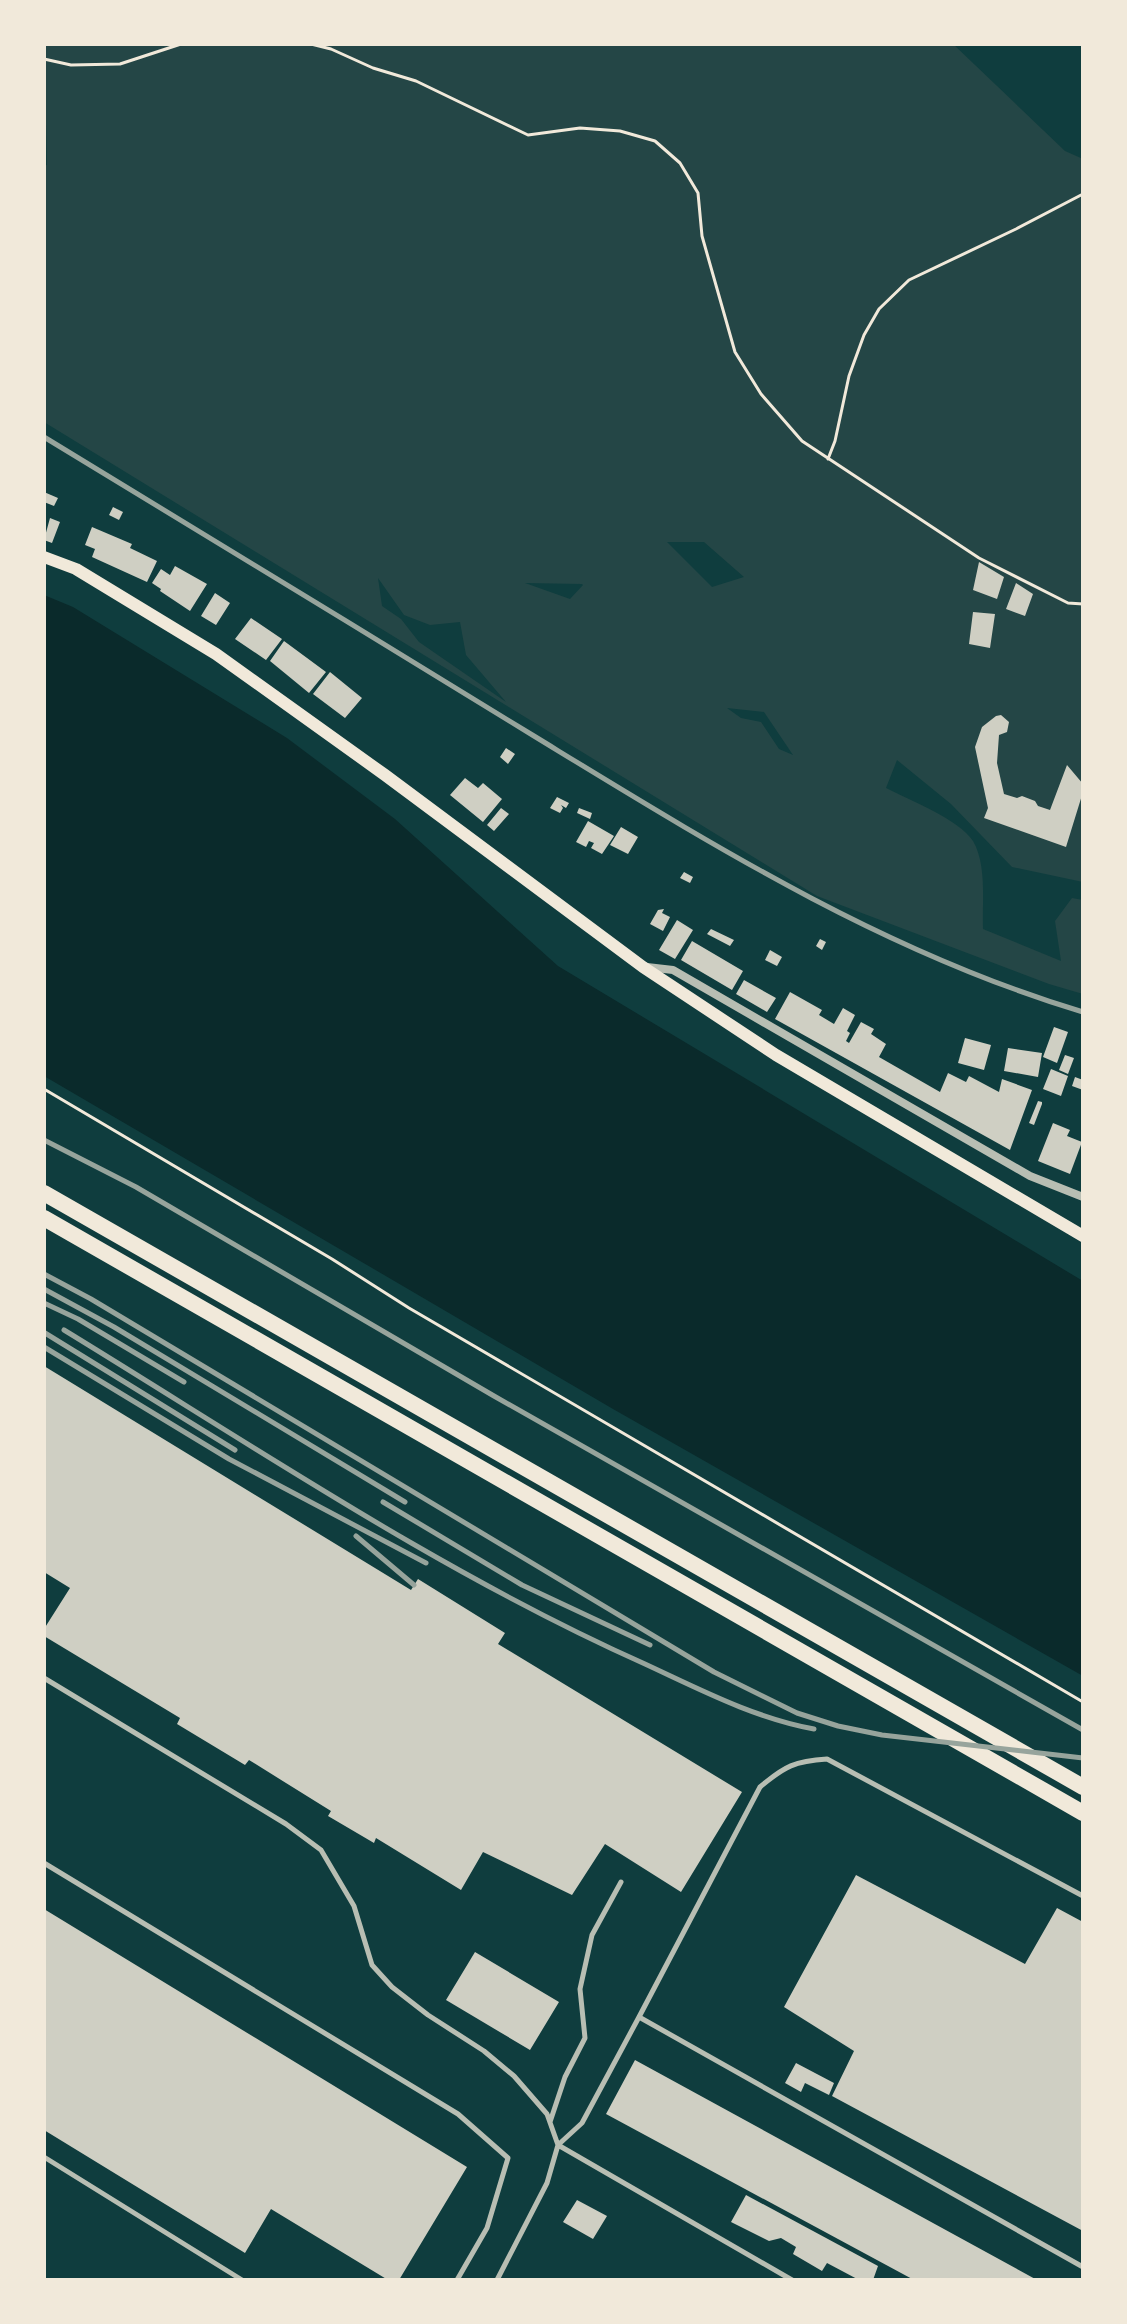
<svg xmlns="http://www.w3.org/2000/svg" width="1127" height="2324" font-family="'Work Sans',sans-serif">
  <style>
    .green { fill: #244646; fill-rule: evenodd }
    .water { fill: #0a2a2b }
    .building { fill: #cfcfc3 }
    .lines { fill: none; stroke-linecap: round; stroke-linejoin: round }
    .path { stroke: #f1e9da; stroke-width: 3 }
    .service { stroke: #b8beb3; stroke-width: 5 }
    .minor { stroke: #b8beb3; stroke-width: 8 }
    .secondary { stroke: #f1e9da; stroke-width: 12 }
    .trunk { stroke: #f1e9da; stroke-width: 16 }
    .rail { stroke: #97a49c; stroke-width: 5 }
  </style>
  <rect width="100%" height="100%" fill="#0f3d3e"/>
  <path class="green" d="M44 44H953L1065 151 1083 159V882L1012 867 951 804 897 760 886 788C909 800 959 819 973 841 987 865 982 902 983 929L1061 961 1055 921 1072 898 1083 900V994L1049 984 817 896 44 422V166L47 165ZM667 542H704L744 577 712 587ZM378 578 404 615 430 625 460 622 466 655 506 702 419 642 401 619 382 606ZM525 583 582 584 583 585 570 599ZM727 708 764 712 793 755 779 749 761 722 741 718Z"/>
  <path class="water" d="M44 595 73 607 287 738 395 819 558 966 1083 1281V1676L613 1409 44 1076Z"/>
  <path class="building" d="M44 492 58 498 54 506 44 502Z
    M113 507 123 512 119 520 109 515Z
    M50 518 60 522 52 543 44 540Z
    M92 527 132 544 130 548 157 561 147 582 92 557 95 549 85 545Z
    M979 562 1004 577 997 599 973 590Z
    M175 566 207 584 190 611 160 591 161 589 152 583 161 569 170 575Z
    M1016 583 1033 594 1025 616 1006 609Z
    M215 593 230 603 216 625 201 616Z
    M973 612 995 614 990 648 969 644Z
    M251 618 282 639 266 660 235 639Z
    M284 641 326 672 309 693 270 661Z
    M330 672 362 698 345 718 313 694Z
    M1001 715 1009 722 1007 732 999 735 997 763 1004 794 1017 798 1022 796 1035 801 1038 806 1050 810 1067 765 1083 784V792L1066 847 984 818 988 808 975 747 982 727 996 716Z
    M506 748 515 754 508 764 500 757Z
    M465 778 478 788 483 783 502 799 483 822 450 795Z
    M557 797 569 803 566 808 561 805 563 808 560 813 550 808Z
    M501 808 509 814 494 831 487 825Z
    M579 808 592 813 590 819 577 813Z
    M588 821 614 836 602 854 591 848 594 843 589 841 586 847 576 842Z
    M621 827 638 837 628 854 610 845Z
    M684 872 693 877 690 883 680 878Z
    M664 909 662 913 670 917 663 931 650 924 658 910Z
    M677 920 693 930 675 959 659 950Z
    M711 929 734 940 730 946 707 934Z
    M820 939 826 942 822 950 816 946Z
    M692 941 743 971 732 990 681 960Z
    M770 950 782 957 777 966 765 960Z
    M744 980 776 998 767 1012 736 994Z
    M790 992 822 1010 819 1015 834 1024 843 1008 855 1015 847 1031 850 1033 846 1041 849 1043 861 1022 874 1029 871 1034 886 1044 879 1057 940 1092 948 1073 966 1082 969 1076 999 1092 1002 1079 1032 1090 1010 1150 775 1019Z
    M1054 1027 1068 1032 1057 1063 1043 1057Z
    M965 1038 991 1045 984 1070 958 1063Z
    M1008 1048 1042 1053 1038 1077 1004 1071Z
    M1065 1055 1074 1058 1068 1074 1059 1070Z
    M1051 1069 1068 1076 1061 1096 1043 1089Z
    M1075 1077 1083 1080V1090L1072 1086Z
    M1038 1101 1042 1102V1104L1034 1125 1029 1123Z
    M1053 1123 1070 1130 1067 1136 1082 1142 1070 1174 1038 1161Z
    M44 1366 411 1590 418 1579 505 1633 498 1644 742 1792 681 1892 605 1844 572 1895 483 1852 461 1890 376 1838 374 1843 328 1816 331 1811 249 1760 245 1765 177 1724 180 1718 44 1636V1629L70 1588 44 1572Z
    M856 1875 1025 1964 1057 1908 1083 1922V2231L832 2096 854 2051 784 2007Z
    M44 1909 467 2167 399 2280H388L271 2209 245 2253 44 2130Z
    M475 1952 559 2002 530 2050 446 2000Z
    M635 2060 1037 2280H914L606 2114Z
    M796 2063 834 2083 829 2095 805 2083 801 2092 785 2083Z
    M746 2195 878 2266 873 2280H859L827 2263 822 2271 793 2254 796 2247 781 2238 769 2241 731 2222Z
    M577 2200 607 2216 593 2239 563 2222Z"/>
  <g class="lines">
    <path class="path" d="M311 44 331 49 373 68 416 81 528 135 580 128 620 131 655 141 680 163 698 193 702 236 735 352 761 394 802 441 979 558 1068 603 1083 604
      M44 59 71 65 120 64 181 44
      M828 459 835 441 849 376 864 335 879 309 909 280 1016 229 1083 194
      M44 1089 332 1259 409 1308 1083 1702"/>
    <path class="service" d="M44 1678 286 1824 321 1850 354 1906 372 1965 392 1987 428 2015 484 2051 514 2076 547 2114 558 2145 547 2183 497 2280
      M44 1863 458 2114 508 2158 487 2228 457 2280
      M639 2017 760 1787C785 1766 795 1761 827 1759L1083 1896
      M550 2122 565 2077 585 2038 580 1989 592 1935 621 1882
      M44 2157 242 2280
      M792 2280 558 2145 582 2123 639 2017 1083 2267"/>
    <path class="minor" d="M647 967 673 970 1030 1176 1083 1197"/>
    <path class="secondary" d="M44 557 76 569 216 654 385 775 643 967 776 1055 1083 1236"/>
    <path class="trunk" d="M44 1193 1083 1787
      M44 1218 1083 1813"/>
    <path class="rail" d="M44 437C207 536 371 636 534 736 711 844 883 952 1083 1012
      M44 1140 136 1187 494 1396 1083 1730
      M44 1274 91 1299 714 1672 797 1713 838 1726 882 1735 1083 1758
      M44 1289 114 1327 405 1502
      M44 1303 78 1319 184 1382
      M64 1330C254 1446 441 1573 645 1664 699 1689 754 1718 814 1729
      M45 1333 235 1450
      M44 1347 229 1459 426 1563
      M383 1502 522 1585 650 1645
      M356 1536 414 1585"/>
  </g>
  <rect width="1127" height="2324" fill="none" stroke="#f1e9da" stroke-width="92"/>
</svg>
